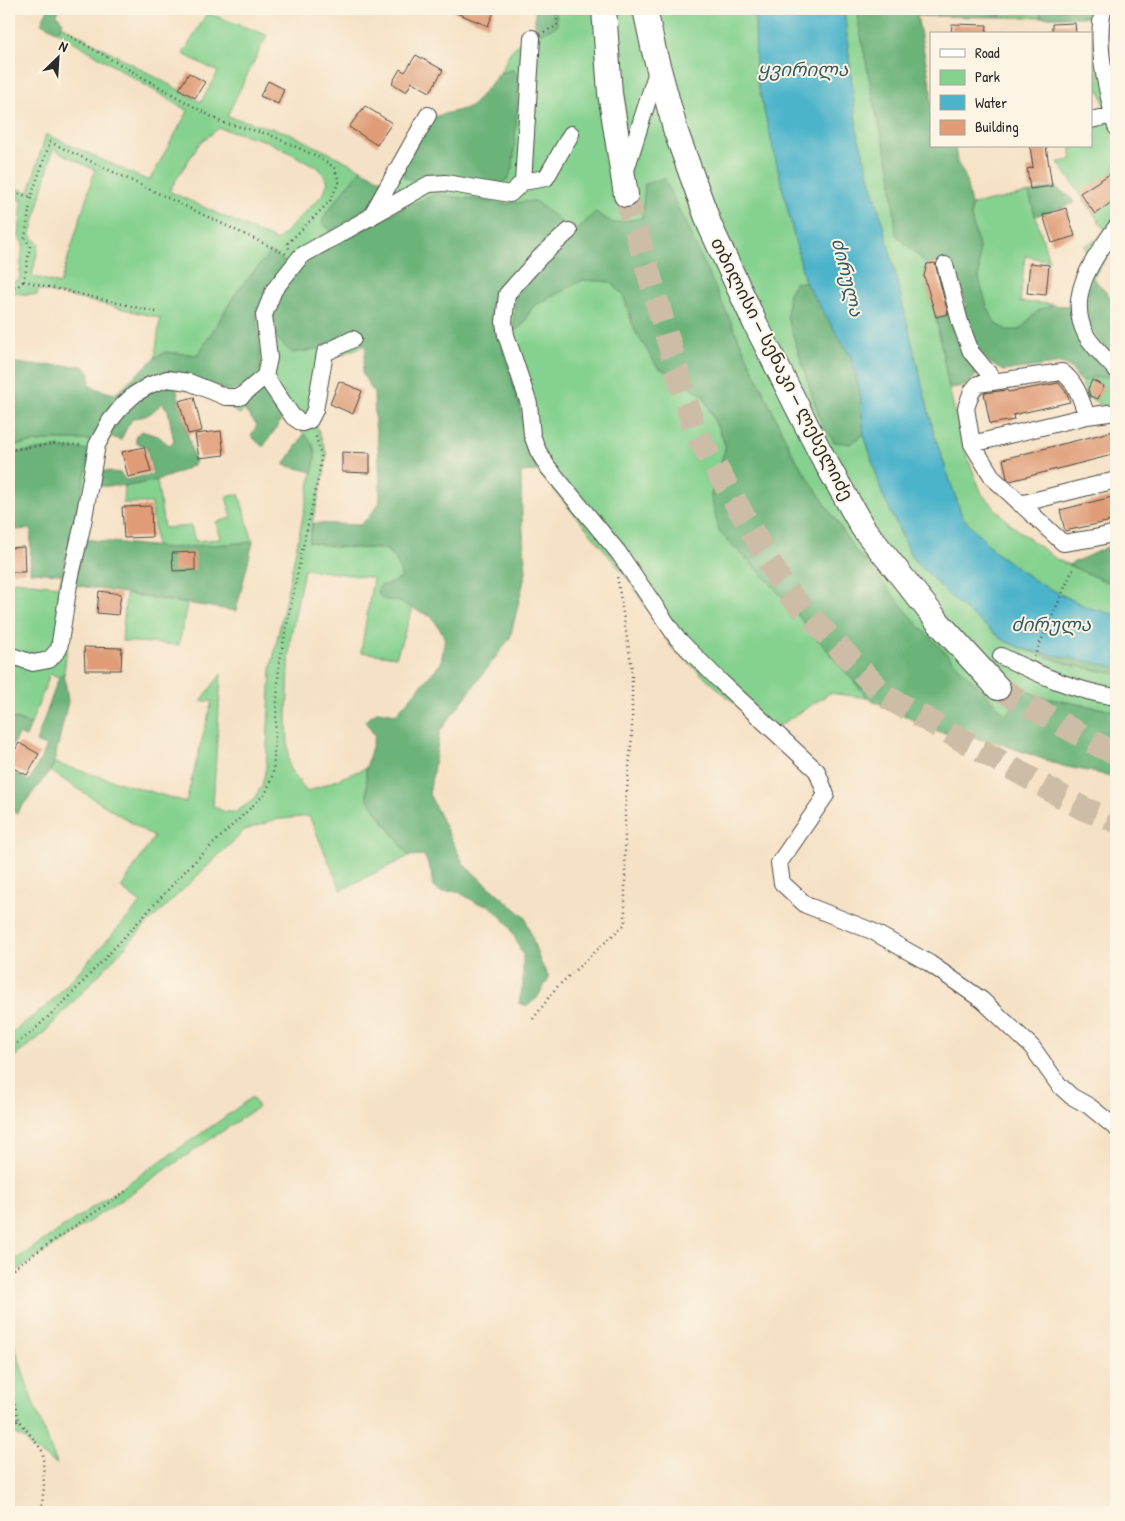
<svg xmlns="http://www.w3.org/2000/svg" width="1125" height="1521" font-family="'Patrick Hand','Noto Sans Georgian',sans-serif">
  <style>
    .green { fill: #85d18f; stroke: #587e5d; fill-rule: evenodd }
    .forest { fill: #6cb37a; stroke: #4c6f52 }
    .water { fill: #4bb3ca; stroke: #3b6f7a }
    .building { fill: #df9c77 }
    .lines { fill: none; stroke-linecap: round; stroke-linejoin: round }
    .highway-tunnel { stroke: #cdbda6; stroke-width: 24; stroke-dasharray: 24 12; stroke-linecap: butt }
    .minor-casing { stroke: #494642; stroke-width: 18 }
    .highway-casing { stroke: #494642; stroke-width: 26 }
    .path { stroke: #494642; stroke-width: 2.5; stroke-dasharray: 1 4; stroke-linecap: butt }
    .minor { stroke: #fff; stroke-width: 16 }
    .highway { stroke: #fff; stroke-width: 24 }
    .labels { text-anchor: middle; stroke-width: 4; stroke-linejoin: round; paint-order: stroke }
    .street-label { font-size: 18px; fill: #2b2b2b; stroke: #fcf5e5 }
    .water-label { font-size: 19px; font-style: italic; fill: #365b63; stroke: #fcf5e5 }
  </style>
  <rect width="100%" height="100%" fill="#fcf5e5"/>
  <filter id="ink" filterUnits="userSpaceOnUse"><feTurbulence type="fractalNoise" baseFrequency=".02" numOctaves="2"/><feDisplacementMap in="SourceGraphic" scale="10" xChannelSelector="R" yChannelSelector="G"/><feConvolveMatrix kernelMatrix="1 2 1 2 8 2 1 2 1" color-interpolation-filters="sRGB"/></filter>
  <filter id="wash" filterUnits="userSpaceOnUse"><feTurbulence type="fractalNoise" baseFrequency=".0096" numOctaves="4" result="noise"/><feDisplacementMap in="SourceGraphic" scale="20" xChannelSelector="R" yChannelSelector="G"/><feGaussianBlur stdDeviation="1.12" result="paint"/><feColorMatrix in="noise" values="0 0 0 0 0 0 0 0 0 0 0 0 0 0 0 0 0 1.4 0 .05"/><feComposite in="paint" operator="in"/></filter>
  <g filter="url(#wash)">
    <rect width="100%" height="100%" fill="#f5e1c5"/>
    <path class="green" d="M556 9H755L756 77 805 282 795 283 789 293 787 316 821 422 850 444 864 434 882 493 911 557 957 603 1003 640 1023 649 1071 665 1116 674V711L1040 697 1027 691 1006 715 918 625 853 547 792 453 744 352 645 184 642 218 613 223 595 212 516 295 523 325 532 307 583 280 611 282 623 295 635 331 657 366 703 395 726 447 711 495 719 532 766 578 868 698 830 693 768 733 672 648 631 583 593 536 537 471 524 438 519 404 499 338 496 305 511 278 535 201 503 204 469 198 403 208 343 241 303 261 318 349 353 329 363 346 330 359 316 424 327 454 324 474 310 532 336 547 385 549 396 560 402 578 387 585 383 599 397 601 413 608 396 657 361 652 373 578 304 569 290 641 287 719 289 768 307 792 366 768 367 798 409 856 341 890 309 816 274 820 245 830 144 927 42 1035 9 1061V1035L50 1003 141 903 121 888 154 837 50 771 54 763 186 802 212 701H201L221 674 213 806 225 812H236L253 800 262 786 266 767 271 669 316 454 312 442 285 415 263 388 240 414 217 401 189 388 176 387 126 408 102 452 74 585 64 673 59 677 50 674 31 724 9 717V593L14 581 59 586 62 574 54 448 9 454V446L53 440H95L118 399 155 374 170 371 193 376 236 293 198 355 165 352 155 358 160 318 94 302 38 290 37 295 9 293V281H19L23 244 19 237 22 200 9 196V186L29 192 46 134 149 181 188 111 58 32 61 25 201 102 218 72 183 54 207 13 267 35 227 116 289 133 361 169 327 212 322 222 331 231 513 70 500 73 510 52 522 41 557 26ZM219 128 267 141 319 168 328 182 323 194 277 241 169 191 199 144ZM53 149 95 170 60 284 32 276 39 245 31 235Z
      M844 9H858L859 25 875 109 891 171 895 221 927 264 924 276 936 317 949 388 963 446 982 494 1009 523 1056 559 1104 581 1116 583V615L1089 608 1040 584 996 553 962 516 934 434 886 236 857 132Z
      M1002 9H1111L1108 26V53L1116 102V253L1112 249 1093 278 1116 342V405L1114 407 1102 405 1087 397 1081 382 1092 378 1109 376 1063 334 1072 284 1088 256 1084 246 1098 239 1105 230 1058 162 1071 160V146H1091V115L1106 112 1100 90 1091 91V83L1098 82 1095 58 1093 17H1000Z
      M1029 193 1049 261 1025 256 1020 302 1053 304 1042 318 1007 347 981 329 978 244 971 217V205Z
      M157 480 164 528 191 526 195 541 221 539 216 522 232 518 226 497 239 494 253 542 171 548 156 547 152 503H123L124 487Z
      M126 594 187 604 179 645 122 641Z
      M252 1097 258 1107 9 1276V1264L218 1122Z
      M9 1328 31 1397 57 1464 31 1448 25 1439 12 1433 9 1434Z"/>
    <path class="forest" d="M48 9H59L57 15 63 22 58 32 41 23Z
      M535 9H556L557 26 535 36Z
      M858 9H1002L1000 17 917 16 931 88V146H955L957 162 965 176 971 205V217L979 247V279L987 306 995 323 1007 330H1020C1036 311 1042 303 1069 306 1075 334 1092 355 1110 377L1092 378 1081 382 1071 368 1062 363 1003 371 990 363 979 351 961 309 966 307C959 284 961 257 927 264L896 235 891 171 875 109 859 25Z
      M1042 9H1095L1093 16 1040 17Z
      M513 70 519 76 513 169 507 180 498 184 417 182 404 177 403 168 433 117 471 107 500 73Z
      M361 169 384 181 371 205 331 231 322 223 327 212Z
      M664 178 792 453 853 547 918 625 1006 715 1027 691 1040 697 1116 711V777L1063 766 995 742 935 731 868 698 766 578 719 532 711 495 726 446 703 395 657 366 635 331 623 295 611 282 583 280 532 307 523 325 513 332 516 295 595 212 613 223 642 218 645 184Z
      M1054 187 1069 196 1075 203 1035 216 1029 193Z
      M435 194 503 204 535 201 566 225 511 278 496 305 499 338 519 404 524 438 537 471 521 472 522 518 526 572 510 638 440 731 429 794 464 865 525 917 540 961 549 978 537 998 527 1006 519 1003 523 985V955L509 925 489 905 477 903 457 891 442 892 433 887 431 871 424 855 409 856 367 798 366 768 375 736 365 721 378 711 396 714 441 663 445 637 432 617 397 601 382 599 377 591 381 585H387L402 578 396 560 386 549 336 547 309 542 313 523 360 525 370 516 380 502V479L378 445 375 424 374 393 362 373 366 349 353 329 318 349 292 353 278 340 272 322 281 294 303 261 343 241 403 208Z
      M270 252 287 263 256 314 260 356 259 372 241 389H226L170 371 155 374 118 399 95 440H53L9 446V362L31 365 84 366 90 374 89 385 100 390 115 394 155 358 165 352 198 355 236 293Z
      M1093 278 1116 303V359C1092 332 1080 315 1093 278Z
      M805 282 851 357 860 393 864 434 850 444 834 442 821 422 787 316 789 294 795 283Z
      M951 314 978 374 966 386 949 388 936 317Z
      M164 384 176 387 195 464C162 483 131 487 94 486L97 470 120 473 126 480 153 474 146 446 136 443V436L141 431 158 436 169 445 174 442 168 410 162 403C151 413 149 417 133 418L126 429 121 440 112 437 111 433 126 407Z
      M263 387 285 415 263 447 251 436 257 425 244 410Z
      M304 434C317 447 316 454 313 472L284 465Z
      M54 448 91 450 62 574 30 572 31 529 15 530 11 487 9 488V454Z
      M86 539 101 541 171 548 253 542 236 611 74 585Z
      M1116 543V583L1104 581 1068 565Z
      M1023 649 1116 667V674L1071 665Z
      M64 673 68 701 54 763 50 771 16 814 9 807V770L29 781 47 747 36 742 59 677Z
      M9 717 31 724 26 737 18 734 9 753Z"/>
    <path class="water" d="M755 9H844L857 132 886 236 934 434 962 516 996 553 1040 584 1089 608 1116 615V667L1023 649 1003 640 957 603 912 557 882 493 864 434 860 393 851 357 805 282 756 77Z"/>
    <g id="blocks">
      <path class="building" d="M447 9H495L488 26Z
        M1075 23 1076 34H1052V24Z
        M952 24 987 25 986 34H951Z
        M416 55 443 70 430 92 412 82 406 92 392 83 400 69 405 72Z
        M189 73 205 82 195 98 179 89Z
        M268 81 284 89 278 104 260 96Z
        M365 106 392 123 377 145 349 127Z
        M1030 146H1046L1052 186 1030 189 1027 169 1033 167Z
        M1113 172 1116 177V199L1095 214 1080 193Z
        M1066 208 1075 236 1052 243 1043 215Z
        M935 263 948 314 936 317 924 276 927 264Z
        M1030 263 1049 265 1046 295 1027 293Z
        M1092 380 1104 386 1098 399 1090 396 1088 389Z
        M339 381 362 391 353 414 330 404Z
        M1059 383 1066 392 1070 402 1013 415 1014 420 990 424 984 393 1007 390 1008 392Z
        M194 397 202 431 188 434 179 401Z
        M221 431 224 455 199 458 195 434Z
        M1114 431 1116 439V454L1010 481 1007 478 1003 459Z
        M144 447 151 472 128 477 122 452Z
        M342 452 370 453V473L342 472Z
        M1116 496V520L1065 531 1060 510Z
        M151 506 152 537 124 538 122 507Z
        M24 547 25 572H9V548Z
        M195 552V570L173 571 172 553Z
        M99 591 121 594 118 615 97 613Z
        M84 647 122 648 121 670H85Z
        M19 743 39 754 27 775 9 766V761Z"/>
    </g>
  </g>
  <g filter="url(#ink)">
    <use href="#blocks" fill-opacity="0" stroke="#494642" stroke-width="1"/>
    <g class="lines">
      <path class="highway-tunnel" d="M626 195 694 429 786 591 885 696 1084 809 1116 821
        M998 688 1100 746 1116 753"/>
      <defs>
        <path id="minor" d="M1103 9C1095 48 1107 89 1116 127
          M1091 120 1113 115
          M625 173 658 68
          M523 182 532 38
          M370 218 428 115
          M1116 227C1094 259 1065 295 1086 335 1093 347 1107 360 1116 370
          M569 231 541 256 507 294 504 322 506 335 529 404 532 435 538 451 547 466 618 552 677 638 719 680 817 771 826 795 779 863 782 883 806 905 872 931 929 963 982 1000 1032 1047 1059 1085 1071 1096 1089 1106 1116 1128
          M945 265 960 322 971 352 995 381
          M353 339 325 353 315 410 310 420 302 423 293 417 265 376 269 358 264 315 274 290 301 256 429 184 446 183 510 194 523 182 546 178 571 134
          M1116 412 1087 416C1081 400 1077 383 1062 372L978 384 972 391 966 408 972 444 993 478 1063 543 1095 538 1116 533
          M972 444 1087 416
          M1020 504 1116 480
          M9 655 33 663 49 660 59 649 69 584 83 523 97 445 110 421 123 405 135 394 150 385 167 379 189 382 226 397H240L265 376
          M1001 656C1038 674 1075 691 1116 697"/>
        <path id="highway" d="M604 9 610 93 626 195
          M645 9 654 51 676 132 710 226 756 325 820 452 863 528 939 623 998 688"/>
      </defs>
      <use href="#minor" class="minor-casing"/>
      <use href="#highway" class="highway-casing"/>
      <path class="path" d="M63 32 221 122 268 134 316 156 334 167 339 182 330 201 288 243 289 249
        M544 32 557 26V9
        M9 191 31 197
        M9 287H17L24 281
        M156 312 24 281 30 246 25 238 31 197 50 142 286 254
        M9 450 54 444 83 445
        M1034 657 1074 567
        M533 1019 556 988 625 924V812L632 735V669L617 576
        M9 1049 33 1031 70 996 187 869 266 793 273 774 279 664 302 551 319 475 321 456 315 433
        M9 1271 129 1189
        M9 1384 19 1420 43 1452 44 1487 41 1512
        M9 1427 19 1420"/>
      <use href="#minor" class="minor"/>
      <use href="#highway" class="highway"/>
    </g>
  </g>
  <g class="labels">
    <g class="street-label">
      <text transform="translate(782 369) rotate(63)" y="6">თბილისი — სენაკი — ლესელიძე</text>
    </g>
    <g class="water-label">
      <text x="803" y="76">ყვირილა</text>
      <text transform="translate(848 277) rotate(76)" y="7">ძირულა</text>
      <text x="1051" y="631">ძირულა</text>
    </g>
  </g>
  <rect width="1125" height="1521" fill="none" stroke="#fcf5e5" stroke-width="30"/>
  <rect x="930" y="32" width="162" height="115" fill="#fcf5e5" stroke="#a8a49b"/>
  <rect x="940" y="49" width="25" height="8" fill="#ffffff" stroke="#a8a49b"/>
  <text x="975" y="58" font-size="15" fill="#2b2b2b">Road</text>
  <rect x="940" y="70" width="25" height="15" fill="#85d18f" stroke="#a8a49b"/>
  <text x="975" y="82" font-size="15" fill="#2b2b2b">Park</text>
  <rect x="940" y="95" width="25" height="15" fill="#4bb3ca" stroke="#a8a49b"/>
  <text x="975" y="108" font-size="15" fill="#2b2b2b">Water</text>
  <rect x="940" y="120" width="25" height="15" fill="#df9c77" stroke="#a8a49b"/>
  <text x="975" y="132" font-size="15" fill="#2b2b2b">Building</text>
  <g transform="translate(58 58) rotate(25)" stroke="#fcf5e5" stroke-width="4" paint-order="stroke">
  <path d="M0-4L9 19L0 12L-9 19Z" fill="#2b2b2b"/>
  <text y="-8" font-size="14" font-weight="bold" text-anchor="middle" fill="#2b2b2b">N</text>
  </g>
</svg>
